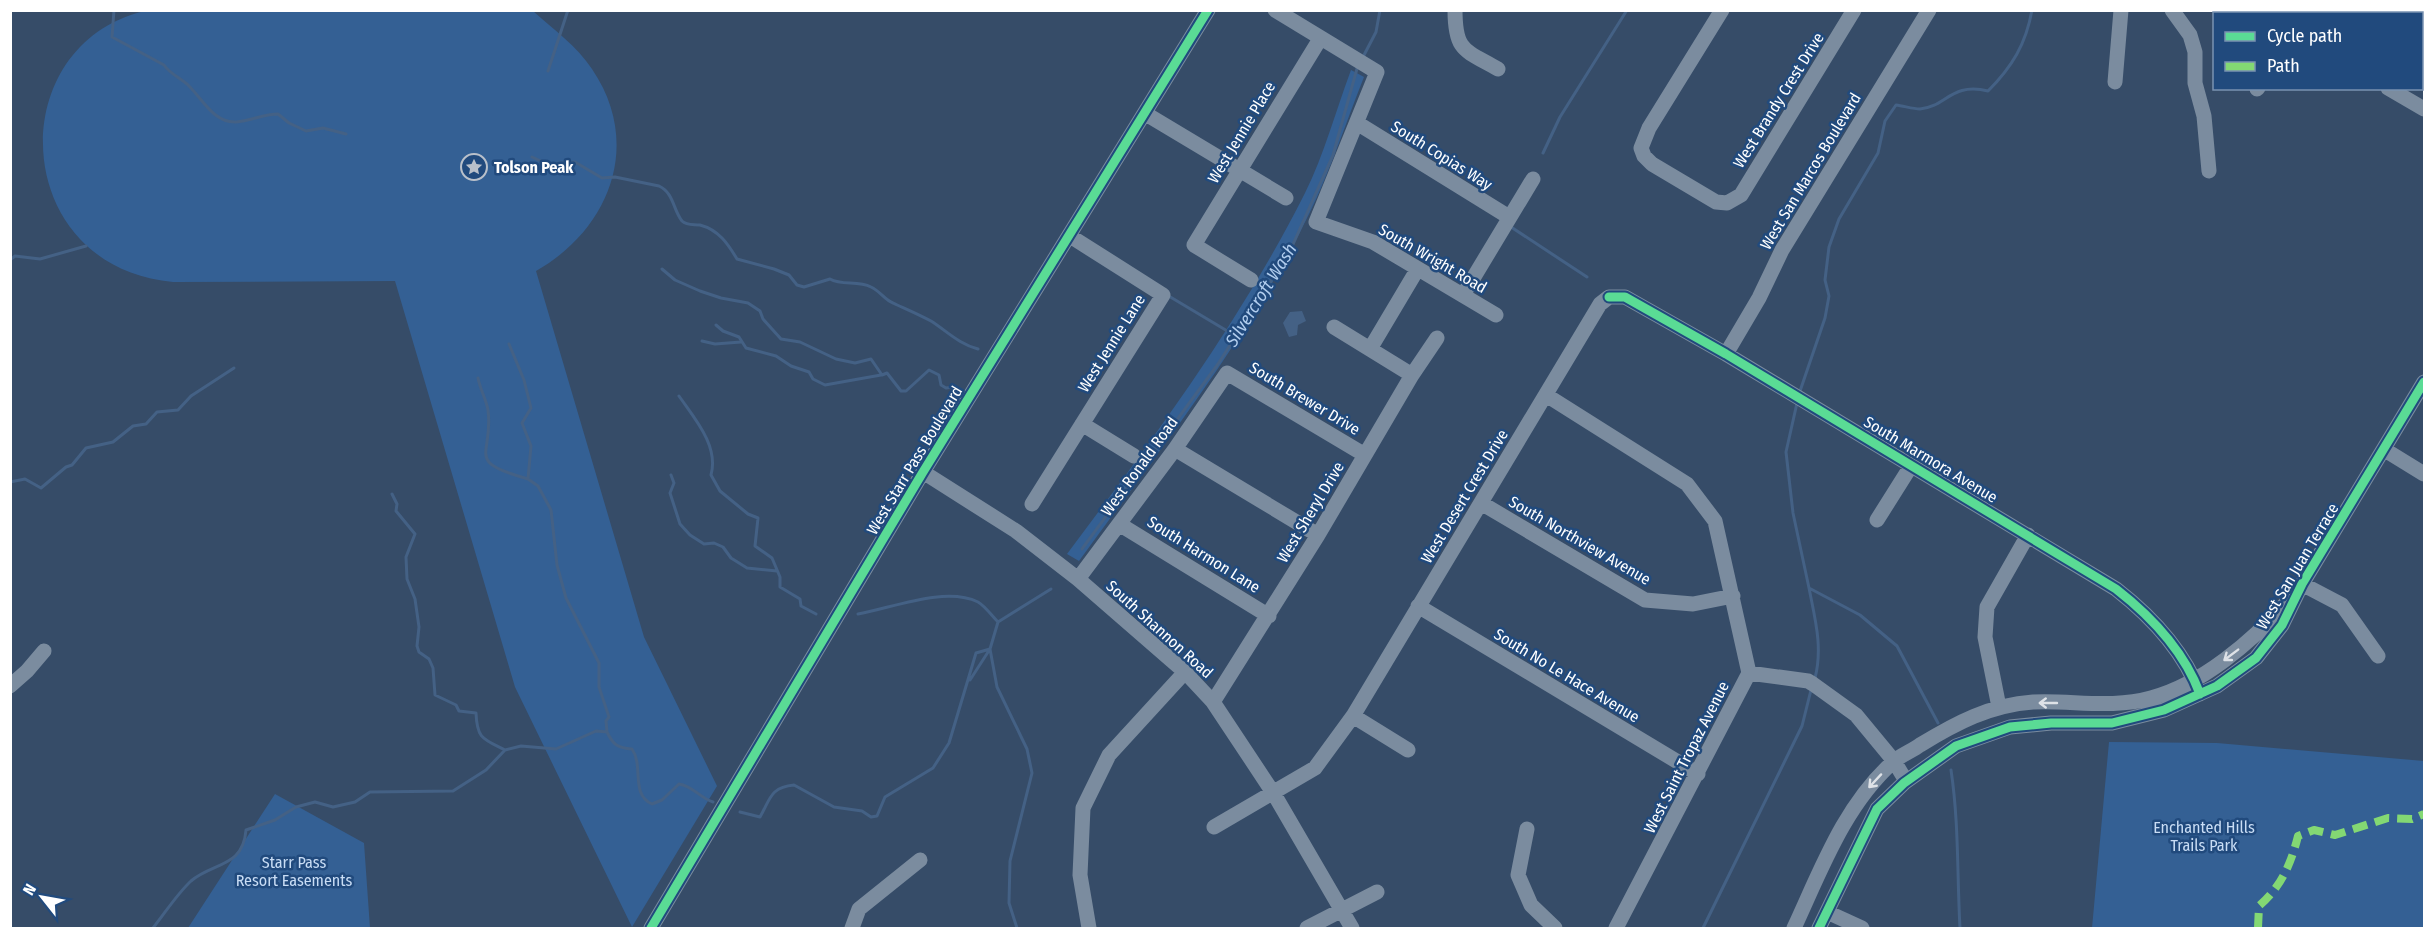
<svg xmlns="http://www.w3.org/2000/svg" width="2435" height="939" font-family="'Fira Sans Condensed',sans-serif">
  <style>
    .green { fill: #346094 }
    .water { fill: #446185 }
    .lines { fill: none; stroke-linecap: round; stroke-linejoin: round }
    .stream { stroke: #446185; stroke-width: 3 }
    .minor { stroke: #7b8c9f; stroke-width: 15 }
    .quiet { stroke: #83d873; stroke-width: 8; stroke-dasharray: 15 8; stroke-linecap: butt }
    .cycleway-casing { stroke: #214a7d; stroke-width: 13 }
    .cycleway { stroke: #5adb95; stroke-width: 9 }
    .oneway { stroke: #dee2e7 }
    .labels { text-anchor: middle; stroke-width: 5; stroke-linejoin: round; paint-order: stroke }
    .street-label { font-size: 16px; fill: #fff; stroke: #214a7d }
    .poi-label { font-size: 16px; font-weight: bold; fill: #fff; stroke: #214a7d; text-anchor: start }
    .park-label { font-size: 16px; fill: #c9ddf5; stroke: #214a7d }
    .water-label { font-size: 18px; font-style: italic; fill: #b1cdee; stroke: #214a7d }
  </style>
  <rect width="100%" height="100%" fill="#364c68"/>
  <path class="green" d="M149 10 533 11C553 29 577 46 592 69 643 144 610 229 536 271L644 637 717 786 632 927 515 687 395 281 173 282C8 267 0 41 149 10Z
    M1351 70 1364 77C1346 122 1331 169 1310 212 1249 338 1160 449 1079 561L1067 554C1153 439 1240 322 1305 193 1324 155 1336 110 1351 70Z
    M2109 742 2217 743 2424 761V928H2092Z
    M275 794 364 843 370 928H188Z"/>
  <path class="water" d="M1302 311 1306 321 1298 325 1297 335 1289 337 1283 323 1290 312Z"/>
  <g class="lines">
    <path class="stream" d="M114 10 112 37 164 65C171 75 181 78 189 86 203 100 214 123 236 122 251 121 263 114 278 114L289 123 306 131 323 128 346 134
      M1363 57 1376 32 1380 10
      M548 71 568 10
      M1543 153 1560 117 1627 10
      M532 157 547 164 575 162 602 178 615 177 659 186C674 193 673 210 682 221 687 226 694 224 700 225 719 230 728 244 737 259L774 269 789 275 797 285 804 287 830 279C842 286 858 280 871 287 880 291 885 300 893 303 906 309 918 314 931 321 948 332 959 344 978 349
      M1511 227 1587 277
      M10 260 15 256 40 259 86 246
      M662 269 675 280 700 291 721 298 748 303 760 311 763 319 781 339 800 342 836 359 855 363 871 359 882 375 887 373 901 391H906L929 370 939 375 941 385 946 388 954 387
      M1167 295 1234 335 1237 334
      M716 325 723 331 739 337 746 348 776 356 791 366 809 372 813 379 825 385 881 375
      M702 341 715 344 741 342
      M509 344 524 380 531 408 522 423 531 446 528 479 538 486 551 510 557 565 566 598 599 663V687L609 717 606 721 607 732
      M478 378C480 389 486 399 488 410 494 456 463 461 528 479
      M1799 394 1825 318 1829 296 1825 280 1829 247 1839 219 1878 153 1885 121 1896 105C1904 106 1913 109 1920 109 1946 107 1951 82 1988 91 2012 67 2026 44 2032 10
      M679 396C695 419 719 446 711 475L720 491 748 514 758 518 755 546 772 558 780 577V587L800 599 801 606 816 614
      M1797 403 1786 452 1793 513 1809 588 1860 615 1897 646 1938 723
      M671 475 674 483 670 493 680 524 690 535 704 544 714 543 723 547 731 558 747 568 777 571
      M10 482 25 479 41 488 66 467 72 465 86 448 113 442 133 426 146 424 157 412 178 410 191 396 234 368
      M392 494 397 504 396 511 415 534 406 557 407 579 415 599 419 627 417 646 419 652 429 659 433 668 435 695 456 705 459 711 476 713C477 739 483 739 505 750
      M1082 549 1218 364 1290 251 1333 155 1358 65
      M1809 588C1815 619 1823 647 1815 678
      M858 614C892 608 945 586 978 602 985 606 992 616 998 622
      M970 680 990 649
      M1951 770C1959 823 1957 875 1960 928
      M740 812 760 817C770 800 770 787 794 785L834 807 862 811 871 817 877 816 885 797 933 768 949 743 976 653 990 649
      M153 928C165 913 177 894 191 881 213 862 243 868 246 830L275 820 296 807 315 802 333 807 355 802 370 792 453 791 486 770 505 750 521 746 556 749 596 731 607 732C613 745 618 748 632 749 644 766 630 794 652 804L662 800 679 784C693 786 700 798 713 802
      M1017 928 1009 903 1010 861 1032 773 1027 749 997 687 990 649 998 622 1051 589
      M1703 928 1802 726 1811 690"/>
    <path class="minor" d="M1275 10 1377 72 1316 222 1373 242 1496 315
      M1455 10C1455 52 1465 50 1498 69
      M2172 10 2190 35 2195 52V83L2204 116 2209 171
      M2115 82 2121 10
      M2388 88 2424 109
      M2257 89 2258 88
      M1146 114 1286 198
      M1357 123 1509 217
      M1641 148 1644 156 1652 164 1716 202 1727 203 1741 195 1854 10
      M1641 148 1649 128 1722 10
      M1251 280 1194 245 1320 39
      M1463 295 1533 179
      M1609 297H1625L1726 354 2116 589C2152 617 2184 651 2200 694
      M1334 327 1412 375
      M1370 349 1417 270
      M1726 354 1759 298 1782 250 1929 10
      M1546 395 1687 484 1715 521 1749 673 1616 928
      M1082 424 1134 456
      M1175 449 1318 535
      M2385 450 2424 474
      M923 472 1016 531 1078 579 1185 672 1213 702 1274 794 1352 928
      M1481 503 1645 600 1693 604 1733 596
      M1032 504 1163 295 1070 236
      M1877 520 1911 466
      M1119 524 1269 616
      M1078 579 1175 449 1227 373 1365 455
      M2302 584 2342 605 2378 656
      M1418 606 1698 774
      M1749 673 1808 681 1813 684 1856 715 1894 761 1906 781
      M10 686 27 671 44 651
      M1213 702 1318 535 1412 375 1437 338
      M1999 707 1985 637 1987 607 2028 535
      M1353 716 1408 750
      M1214 827 1315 768 1353 716 1600 304 1609 297
      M1527 829 1518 875 1531 905 1555 928
      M1827 912 1862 928
      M651 928 923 472 1208 10
      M852 928 859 909 920 860
      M1089 928 1080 875 1083 808 1109 755 1185 672
      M1307 928 1377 892
      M1794 928C1821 870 1844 806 1893 762 1901 755 1912 751 1920 745 1956 723 1990 705 2033 702 2072 700 2112 709 2151 698 2201 685 2253 641 2286 603
      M1819 928 1877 809 1904 783 1956 746 2010 727 2051 723H2112L2164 710 2217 686 2256 658 2282 625 2302 584 2424 382"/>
    <path class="quiet" d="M2258 928 2259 906C2281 887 2291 864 2298 836L2314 830 2335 835 2388 818 2412 819 2424 814"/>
    <defs>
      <path id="cycleway" d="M1609 297H1625L1726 354 2116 589C2152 617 2184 651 2200 694
        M651 928 923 472 1208 10
        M1819 928 1877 809 1904 783 1956 746 2010 727 2051 723H2112L2164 710 2217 686 2256 658 2282 625 2302 584 2424 382"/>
    </defs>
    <use href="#cycleway" class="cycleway-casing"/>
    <use href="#cycleway" class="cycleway"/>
  </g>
  <defs><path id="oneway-shaft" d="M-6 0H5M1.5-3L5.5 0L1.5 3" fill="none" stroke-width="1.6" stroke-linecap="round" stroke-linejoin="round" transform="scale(1.5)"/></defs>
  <g class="oneway">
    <use href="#oneway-shaft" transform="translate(2231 655) rotate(143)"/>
    <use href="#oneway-shaft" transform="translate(2048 703) rotate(-180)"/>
    <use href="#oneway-shaft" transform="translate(1875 781) rotate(133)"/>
  </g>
  <defs>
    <symbol id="sight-ring" viewBox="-11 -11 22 22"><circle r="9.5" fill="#214a7d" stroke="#b9c0ca" stroke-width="1.5"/><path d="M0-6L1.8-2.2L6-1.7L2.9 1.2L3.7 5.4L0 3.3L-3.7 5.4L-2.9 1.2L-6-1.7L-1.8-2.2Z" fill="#b9c0ca"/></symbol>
  </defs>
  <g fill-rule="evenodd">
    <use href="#sight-ring" x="459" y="152" width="30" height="30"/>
  </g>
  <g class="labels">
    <g class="street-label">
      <text transform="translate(1778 100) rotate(-58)" y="6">West Brandy Crest Drive</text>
      <text transform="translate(1241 132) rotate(-59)" y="6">West Jennie Place</text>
      <text transform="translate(1442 155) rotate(32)" y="6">South Copias Way</text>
      <text transform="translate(1810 171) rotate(-59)" y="6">West San Marcos Boulevard</text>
      <text transform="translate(1433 258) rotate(30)" y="6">South Wright Road</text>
      <text transform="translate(1111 343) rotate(-58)" y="6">West Jennie Lane</text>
      <text transform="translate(1305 398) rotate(31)" y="6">South Brewer Drive</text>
      <text transform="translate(1931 459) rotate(31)" y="6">South Marmora Avenue</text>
      <text transform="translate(914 460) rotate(-59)" y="6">West Starr Pass Boulevard</text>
      <text transform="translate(1139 466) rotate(-54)" y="6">West Ronald Road</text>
      <text transform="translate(1464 496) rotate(-59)" y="6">West Desert Crest Drive</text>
      <text transform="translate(1310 512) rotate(-59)" y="6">West Sheryl Drive</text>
      <text transform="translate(1580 540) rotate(30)" y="6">South Northview Avenue</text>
      <text transform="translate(1204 554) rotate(32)" y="6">South Harmon Lane</text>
      <text transform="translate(2297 566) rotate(-59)" y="6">West San Juan Terrace</text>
      <text transform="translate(1160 629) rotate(42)" y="6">South Shannon Road</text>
      <text transform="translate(1567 675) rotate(31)" y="6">South No Le Hace Avenue</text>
      <text transform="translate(1686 757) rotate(-63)" y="6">West Saint Tropaz Avenue</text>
    </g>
    <g class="poi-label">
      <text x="494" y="173">Tolson Peak</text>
    </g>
    <g class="park-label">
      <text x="2204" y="833">Enchanted Hills<tspan x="2204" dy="18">Trails Park</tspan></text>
      <text x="294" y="868">Starr Pass<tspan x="294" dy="18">Resort Easements</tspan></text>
    </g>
    <g class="water-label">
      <text transform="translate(1261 295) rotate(-58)" y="6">Silvercroft Wash</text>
    </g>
  </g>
  <rect width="2435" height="939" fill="none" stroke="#ffffff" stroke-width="24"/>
  <rect x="2213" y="12" width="210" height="78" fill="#214a7d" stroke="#7a92b1" stroke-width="1.5"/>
  <rect x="2225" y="32" width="30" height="9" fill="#5adb95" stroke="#7a92b1" stroke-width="1.5"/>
  <text x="2267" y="42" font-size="18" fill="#ffffff">Cycle path</text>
  <rect x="2225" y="62" width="30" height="9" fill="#83d873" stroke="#7a92b1" stroke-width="1.5"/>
  <text x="2267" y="72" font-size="18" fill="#ffffff">Path</text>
  <g transform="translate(42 897) rotate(301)" stroke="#214a7d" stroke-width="4.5" paint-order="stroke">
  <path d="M0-4.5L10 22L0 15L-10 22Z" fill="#ffffff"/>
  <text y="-9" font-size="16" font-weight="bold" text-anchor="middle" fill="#ffffff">N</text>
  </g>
</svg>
